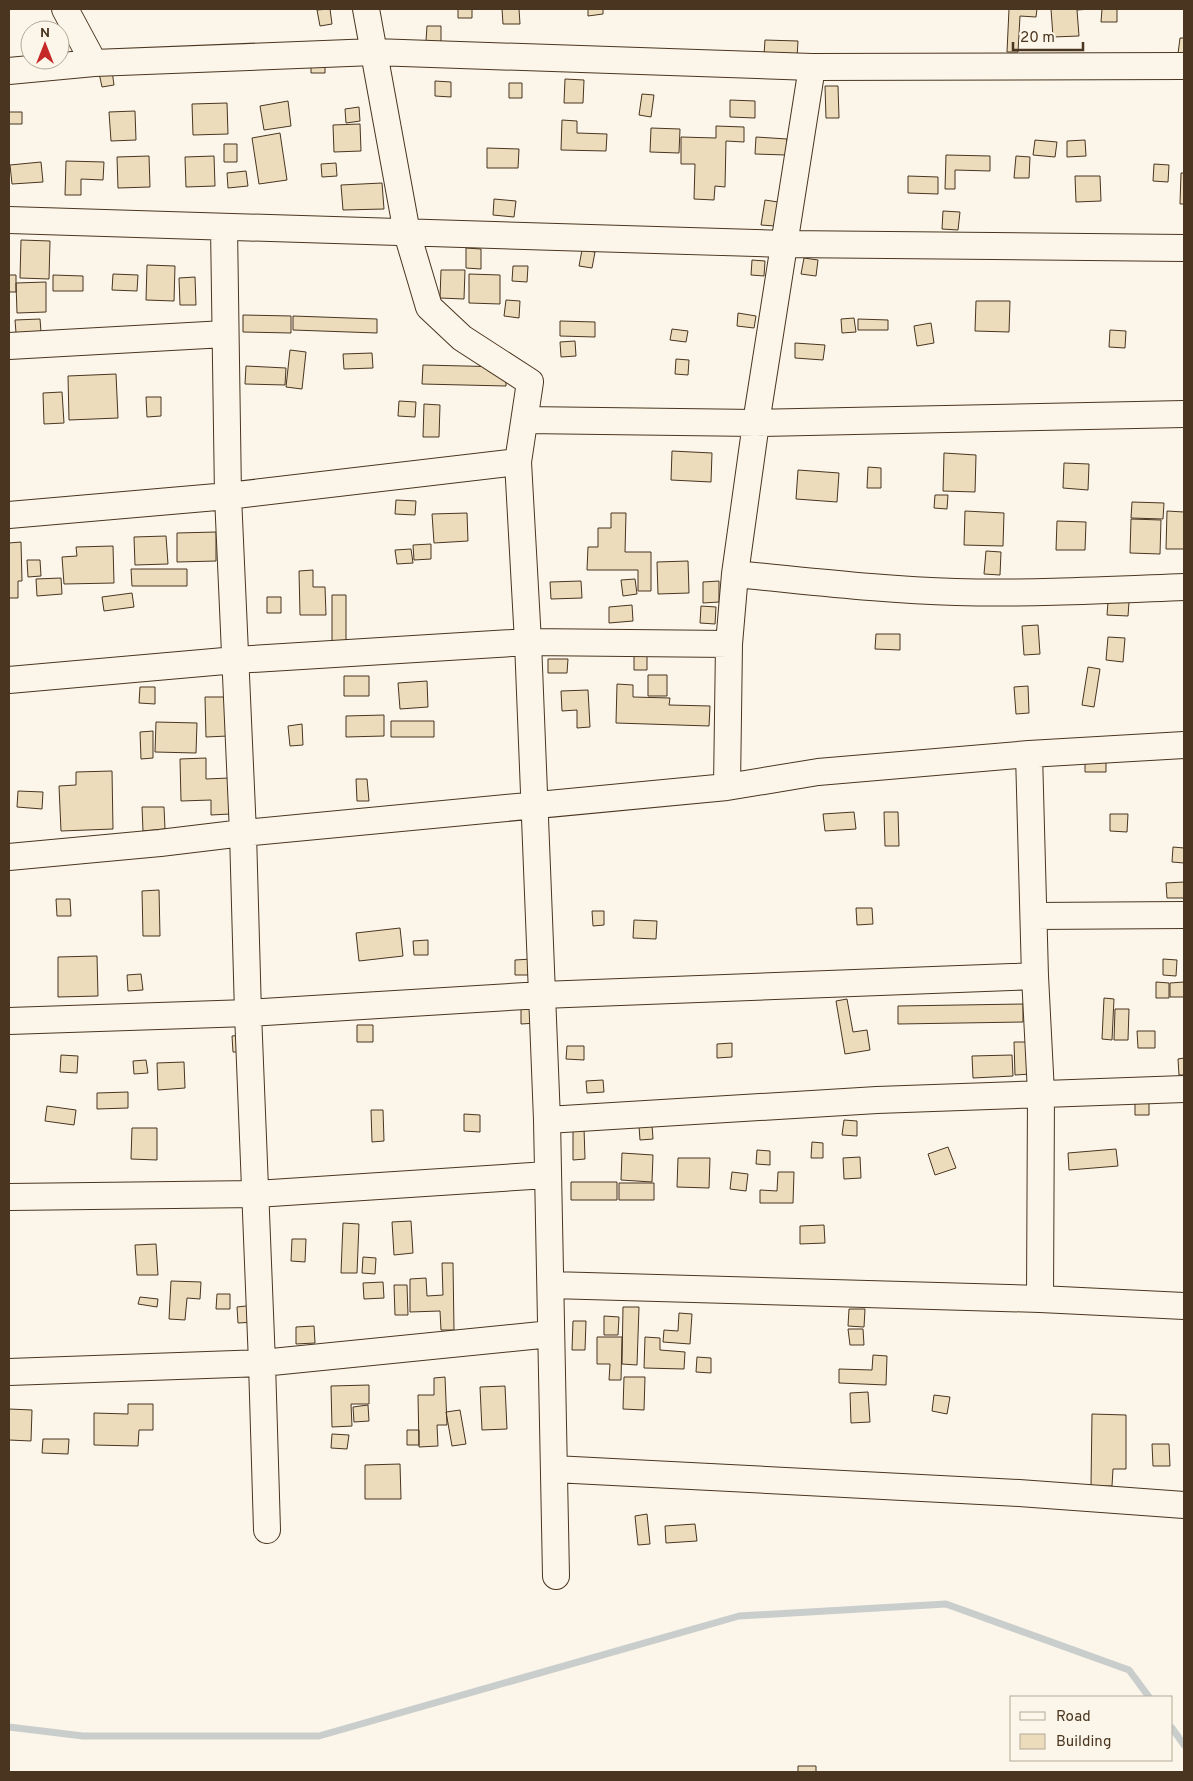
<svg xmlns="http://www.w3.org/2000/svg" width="1193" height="1781" font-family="Overpass,sans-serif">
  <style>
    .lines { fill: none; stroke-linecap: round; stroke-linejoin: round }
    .stream { stroke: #c9cecd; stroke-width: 7 }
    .building { fill: #ecdcbc; stroke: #4a3520 }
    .minor-casing { stroke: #4a3520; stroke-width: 28 }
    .minor { stroke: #fbf6e9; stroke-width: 26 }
  </style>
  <rect width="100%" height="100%" fill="#fbf6e9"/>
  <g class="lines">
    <path class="stream" d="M9 1727 83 1736H319L739 1616 946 1604 1129 1670 1149 1697
      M1172 1728 1184 1745"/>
  </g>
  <path class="building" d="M330 9 332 24 320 26 317 10Z
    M458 9H472V18H458Z
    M502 9H519L520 24H503Z
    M588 9H603V14L588 16Z
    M1009 9H1037L1036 17 1020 16 1018 52H1007Z
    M1051 9H1092L1077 10 1079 36 1053 37Z
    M1102 9H1117V22H1101Z
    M427 26H441V42L426 41Z
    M1180 38H1184V55L1178 54Z
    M765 40 798 41 797 57 764 55Z
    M311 57H325V73H311Z
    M112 71 114 85 102 87 99 73Z
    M565 79 584 80 583 103H564Z
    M435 81 451 82V97L435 96Z
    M509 83H522V98H509Z
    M825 86H838L839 118H826Z
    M642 94 654 95 651 117 639 115Z
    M730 100 755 101V118L730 117Z
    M288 101 291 126 264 130 260 106Z
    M227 103 228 134 193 135 192 104Z
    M359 107 360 121 346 123 345 109Z
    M135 111 136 140 111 141 109 112Z
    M9 112H22V124H9Z
    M562 120 577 121V133L607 134 606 151 561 150Z
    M360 124 361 151 334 152 333 125Z
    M716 126 744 127V142L726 141 725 187 715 186 714 200 694 199 695 164H681V137L716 138Z
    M651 128 680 129 679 153 650 152Z
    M280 133 287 180 259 184 252 138Z
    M756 137 787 139 786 155 755 154Z
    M1035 140 1057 142 1055 157 1033 155Z
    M1085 140 1086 156 1067 157V141Z
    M224 144H237V162H224Z
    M487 148 519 149 518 168H487Z
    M946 155 990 156V171L955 170V189H945Z
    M149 156 150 187 118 188 117 157Z
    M214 156 215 186 186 187 185 157Z
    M1016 156 1030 157 1029 178H1014Z
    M66 161 104 162 103 180 81 179V195H65Z
    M41 162 43 182 12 184 10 165Z
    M336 163 337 176 322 177 321 164Z
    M1154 164 1169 165 1168 182 1153 181Z
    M246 171 248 186 228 188 227 173Z
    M1181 173H1184V204H1180Z
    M908 176 938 177V194L908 193Z
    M1075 176H1100L1101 201 1076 202Z
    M382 183 384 209 343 210 341 185Z
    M494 199 516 201 514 217 493 215Z
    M765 200 778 202 775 226 761 225Z
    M943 211 960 212 958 230 942 229Z
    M21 240 50 241 49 279 20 278Z
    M466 248 481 249V269L466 268Z
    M582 250 595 252 592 268 579 266Z
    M804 258 818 260 816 276 801 274Z
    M752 260 765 261 764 276 751 275Z
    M147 265 175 266 174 301 146 300Z
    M513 266H528L527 282 512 281Z
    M441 270H465L464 299 440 298Z
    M113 274 138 275 137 291 112 290Z
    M469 274 500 275V304L469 303Z
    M9 275H16V292H9Z
    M53 275 83 276V291H53Z
    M195 277 196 305H180L179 278Z
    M46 282V312L17 313 16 283Z
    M506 300 520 301 519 318 504 316Z
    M976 301H1010L1009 332 975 331Z
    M738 313 756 316 754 328 737 326Z
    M243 315 291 316V333L243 332Z
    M293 316 377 319V333L293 330Z
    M854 318 856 332 842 333 841 319Z
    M40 319 41 332 16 333 15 320Z
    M858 319 888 320V330H858Z
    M560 321 595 322V337L560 336Z
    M931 323 934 343 917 346 914 326Z
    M672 329 688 331 686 342 670 340Z
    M1110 330 1126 331 1125 348 1109 347Z
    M575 341 576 356 561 357 560 342Z
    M795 343 825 345 823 360 795 358Z
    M290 350 306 352 302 389 286 387Z
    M372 353 373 368 344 369 343 354Z
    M676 359 689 360 688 375 675 374Z
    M423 365 506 367V386L422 384Z
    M246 366 286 368 285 385 245 384Z
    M116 374 118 418 69 420 68 376Z
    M62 392 64 423 44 424 43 393Z
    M146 397H161V416L147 417Z
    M399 401 416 402 415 417 398 416Z
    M424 404 440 405 439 437H423Z
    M672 451 712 453 711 482 671 480Z
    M944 453 976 455 975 492 943 491Z
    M1064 463 1089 464 1088 490 1063 488Z
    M868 467 881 468V488H867Z
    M798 470 839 473 837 502 796 499Z
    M935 495H948L947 509 934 508Z
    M396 500 416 501 415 515 395 514Z
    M1132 502 1164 503 1163 519 1131 518Z
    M965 511 1004 513 1003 546 964 545Z
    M1167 511 1184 512V549H1166Z
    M467 513 468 541 434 543 432 514Z
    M611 513H626L625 552H651V591H638V570H587L588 547H598V528H611Z
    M1131 519 1161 520 1160 554 1130 553Z
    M1057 521 1086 522 1085 550H1056Z
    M216 532V561L177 562V533Z
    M166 536 168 564 135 565 134 537Z
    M21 542 22 581H18V598H9V543Z
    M431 544V559L414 560 413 545Z
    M113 546 114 583 64 584 62 557 77 556 76 547Z
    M411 549 413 563 397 564 395 550Z
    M986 551 1001 552 1000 575 984 574Z
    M27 560H40L41 576 28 577Z
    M688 561 689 593 658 594 657 562Z
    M131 569H187V586H132Z
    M313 570V587H325L326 615H300L299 571Z
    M61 578 62 594 37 596 36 579Z
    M635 579 637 594 623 596 621 580Z
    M581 581 582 598 551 599 550 582Z
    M719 581V602L703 603V582Z
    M132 593 134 607 104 611 102 597Z
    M332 595H346V642H332Z
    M267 597H281V613H267Z
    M1108 602H1129L1128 616 1107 615Z
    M632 605 633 621 609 623V607Z
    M701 606 716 607 715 624 700 623Z
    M1038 625 1040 654 1024 655 1022 626Z
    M876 634H900V650L875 649Z
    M1108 637 1125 638 1123 662 1106 660Z
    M634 655H647V670H634Z
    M548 659H568L567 673H548Z
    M1088 667 1100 669 1094 707 1082 705Z
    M648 675H667V696H648Z
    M344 676H369V696H344Z
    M427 681 428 707 400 709 398 683Z
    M617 684 633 685V697L670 698 669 705 710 706 709 726 616 723Z
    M1028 686 1029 713 1016 714 1014 687Z
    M140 687H155V704L139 703Z
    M588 690 590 727 577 728V710L562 711 561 691Z
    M205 697H227L228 736 206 737Z
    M384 715V736L346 737V716Z
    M391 721H434V737H391Z
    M156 722 197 723 196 753 155 752Z
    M302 724 303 745 290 746 288 726Z
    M153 731V758L141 759 140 732Z
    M1085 757H1106V772H1085Z
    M206 758V779L229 778 230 814 211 815V800L181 801 180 759Z
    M112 771 113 829 61 831 59 786 76 785V772Z
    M356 779H367L369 801H357Z
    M18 791 43 792 42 809 17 807Z
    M142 807H164L165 829 143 831Z
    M854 812 856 829 825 831 823 814Z
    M884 812H898L899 846H885Z
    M1110 814H1128L1127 832 1110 831Z
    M1173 847 1184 848V863L1172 862Z
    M1184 882V898H1167L1166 883Z
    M159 890 160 936H143L142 891Z
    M56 899H70L71 916H57Z
    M856 908H872L873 924 857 925Z
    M592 911H604V925L593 926Z
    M634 920 657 921 656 939 633 938Z
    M400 928 403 956 359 961 356 933Z
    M428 940V955H414L413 941Z
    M97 956 98 996 58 997V957Z
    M532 959 533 975H515V960Z
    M1163 959 1177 960 1176 976 1163 975Z
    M141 974 143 990 128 991 127 975Z
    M1156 982 1169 983V998H1156Z
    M1184 982V997H1170V983Z
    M1104 998 1114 999 1112 1040 1102 1039Z
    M847 999 853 1032 867 1030 870 1050 845 1054 836 1001Z
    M1023 1004V1022L898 1024V1006Z
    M537 1006V1023L521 1024V1007Z
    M1115 1009H1129L1128 1040H1114Z
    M357 1025H373V1042H357Z
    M1137 1031H1155V1048H1138Z
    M245 1035 246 1052H233L232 1036Z
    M1014 1042H1030L1031 1074 1015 1075Z
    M732 1043V1057L717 1058V1044Z
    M567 1046H584V1060L566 1059Z
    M61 1055 78 1056 77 1073 60 1072Z
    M1012 1055 1013 1076 973 1078 972 1056Z
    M1184 1058V1075H1179L1178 1059Z
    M146 1060 148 1073 134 1074 133 1061Z
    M184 1062 185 1088 158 1090 157 1063Z
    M603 1080 604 1092 587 1093 586 1081Z
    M128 1092V1108L97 1109V1093Z
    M1135 1098H1149V1115H1135Z
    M47 1106 76 1110 74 1125 45 1121Z
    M371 1110H383L384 1141 372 1142Z
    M464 1114 480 1115V1132L464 1131Z
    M844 1120 857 1121V1136L842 1135Z
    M652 1125 653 1139 640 1140 639 1126Z
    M132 1128H157V1160L131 1159Z
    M584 1128 585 1159 573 1160V1129Z
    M812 1142 823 1143V1158H811Z
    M948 1147 956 1168 935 1175 928 1154Z
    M1116 1149 1118 1166 1069 1170 1068 1153Z
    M757 1150 770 1151V1165L756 1164Z
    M622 1153 653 1155 652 1182 621 1180Z
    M860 1157 861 1178 844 1179 843 1158Z
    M678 1158H710L709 1188 677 1187Z
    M732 1172 748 1174 746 1191 730 1189Z
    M778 1172H794L793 1203H760V1190L777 1191Z
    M571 1182H617V1200H571Z
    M619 1183H654V1200H619Z
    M411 1221 413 1253 394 1255 392 1222Z
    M343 1223 359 1224 357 1273H341Z
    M824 1225 825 1243 800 1244V1226Z
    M292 1239H306L305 1262 291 1261Z
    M156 1244 158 1275H137L135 1245Z
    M363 1257 376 1258 375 1274 362 1273Z
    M442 1263H453L454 1330H441L440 1311 410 1312V1279L426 1278 427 1296 443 1295Z
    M171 1281 201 1282 200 1299 187 1298 185 1320 169 1319Z
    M383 1282 384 1298 364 1299 363 1283Z
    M394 1285H407L408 1315H395Z
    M217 1294H230V1309H216Z
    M140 1297 158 1299 157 1307 138 1304Z
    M255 1305 256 1322 238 1323 237 1307Z
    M623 1307H639L637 1365 622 1364Z
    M849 1309H865L864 1327 848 1326Z
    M679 1313 692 1314 690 1344 663 1342 664 1330 678 1331Z
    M604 1316 619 1317 618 1335H604Z
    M573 1321H586L585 1350H572Z
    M314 1326 315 1343 296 1344V1327Z
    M848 1329H863L864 1345H850Z
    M597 1337H622L621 1380H609L610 1364H597Z
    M645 1337 660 1338V1350L685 1352 684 1369 644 1368Z
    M873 1355 887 1356 886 1385 839 1383V1369L872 1370Z
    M697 1357 711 1358V1373L696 1372Z
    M445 1377 447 1425H437L438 1446 419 1447 418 1395H434V1378Z
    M624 1377H645L644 1410 623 1409Z
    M369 1385V1404H351L352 1426 332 1427 331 1386Z
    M505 1386 507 1429 482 1430 480 1387Z
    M868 1392 870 1422 851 1423 850 1393Z
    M934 1395 950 1397 947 1414 932 1411Z
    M128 1404H153V1430H139L138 1446 94 1445V1413L128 1414Z
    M368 1405 369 1421 354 1422 353 1407Z
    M9 1409 32 1410 31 1441 9 1440Z
    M460 1410 466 1444 452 1446 446 1412Z
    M1092 1414 1126 1415V1469H1113L1112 1486H1091Z
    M407 1430H419V1445H407Z
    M332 1434 349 1435 347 1449 331 1448Z
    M43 1439H69L68 1454 42 1453Z
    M1152 1444H1169L1170 1466H1153Z
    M400 1464 401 1499H365V1465Z
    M647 1514 650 1544 638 1545 635 1516Z
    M695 1524 697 1541 666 1543 665 1526Z
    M798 1766H816V1772H798Z"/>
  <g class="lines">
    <defs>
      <path id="minor" d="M65 9 94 63
        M9 71 94 63 374 52 812 67 1184 66
        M9 220 785 244 1184 248
        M224 227 228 496 243 833 248 1013 262 1363 267 1530
        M9 346 225 334
        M525 420 756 423 1184 414
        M518 462 528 642 547 1120 556 1576
        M9 515 228 496 518 462 530 382 462 338 429 307 407 233 366 9
        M735 574C809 581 882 590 956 592 1032 594 1108 590 1184 587
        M9 680 236 660 528 642 729 644
        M1029 754 1035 976 1041 1093 1040 1299
        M727 787 729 644 735 574 756 423 812 67
        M9 857 160 843 243 833 727 787 818 772 1029 754 1184 745
        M1034 916 1184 915
        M9 1021 248 1013 542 995 1035 976
        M547 1120 877 1100 1184 1089
        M9 1197 256 1194 547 1175
        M551 1285 1040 1299 1184 1306
        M9 1372 262 1363 551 1334
        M554 1469 1019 1493 1184 1505"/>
    </defs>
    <use href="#minor" class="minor-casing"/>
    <use href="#minor" class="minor"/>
  </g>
  <rect width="1193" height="1781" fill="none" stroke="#4a3520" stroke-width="20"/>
  <rect x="1010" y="1696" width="162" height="65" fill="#fbf6e9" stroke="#b4a999"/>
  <rect x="1020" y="1712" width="25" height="8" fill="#fbf6e9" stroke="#b4a999"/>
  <text x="1056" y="1721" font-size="15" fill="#4a3520">Road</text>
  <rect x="1020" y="1734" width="25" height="15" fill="#ecdcbc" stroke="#b4a999"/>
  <text x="1056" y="1746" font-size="15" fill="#4a3520">Building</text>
  <g transform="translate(45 45)"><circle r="24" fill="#fbf6e9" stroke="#b4a999"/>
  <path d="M0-4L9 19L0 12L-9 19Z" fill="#c62828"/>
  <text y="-8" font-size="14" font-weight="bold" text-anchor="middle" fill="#4a3520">N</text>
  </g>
  <path d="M1013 42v8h70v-8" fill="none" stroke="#4a3520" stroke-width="2.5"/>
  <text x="1020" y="42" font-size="15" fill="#4a3520" stroke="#fbf6e9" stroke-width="4" paint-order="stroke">20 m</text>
</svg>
